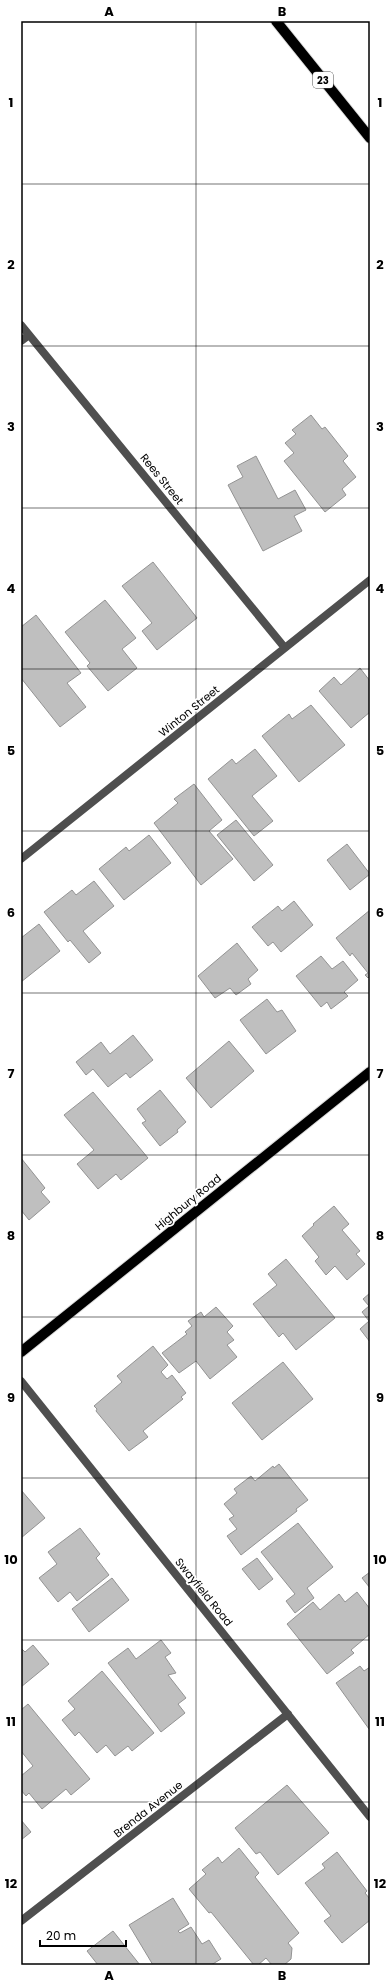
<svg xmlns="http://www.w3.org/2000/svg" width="391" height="1986" font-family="Poppins,sans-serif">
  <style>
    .building { fill: #bfbfbf; stroke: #939393 }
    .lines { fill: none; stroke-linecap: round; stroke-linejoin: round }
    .primary-casing { stroke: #dbdbdb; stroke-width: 12 }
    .minor { stroke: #4f4f4f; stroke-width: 8 }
    .primary { stroke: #000; stroke-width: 10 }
    .grid { fill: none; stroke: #000; stroke-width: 1; stroke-opacity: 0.55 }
    .labels { text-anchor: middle; stroke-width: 3.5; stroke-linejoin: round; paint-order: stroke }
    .shield { fill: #fff; stroke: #4c4c4c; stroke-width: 1 }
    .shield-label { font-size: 10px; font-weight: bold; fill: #000 }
    .street-label { font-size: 11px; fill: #000; stroke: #fff }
    .neatline { fill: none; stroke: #000; stroke-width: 1.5 }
    .grid-label { font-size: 13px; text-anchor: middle; font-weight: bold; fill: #000 }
  </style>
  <rect width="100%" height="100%" fill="#fff"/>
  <path class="building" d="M311 415 322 429 325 427 348 456 343 461 356 477 342 489 346 495 325 512 284 461 294 453 285 443 296 434 292 430Z
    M256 456 278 499 295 490 306 510 294 516 302 531 263 551 228 485 243 477 237 466Z
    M153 562 197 618 157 650 142 631 152 623 122 586Z
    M105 600 136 638 122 649 137 668 108 691 87 666 90 663 65 632Z
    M36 615 81 673 67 683 86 707 60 727 21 678V627Z
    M360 668 370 681V712L351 728 319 691 334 677 341 685Z
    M311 705 345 745 299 782 262 736 289 714 292 719Z
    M255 749 277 776 252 796 273 821 254 836 208 779 232 759 236 764Z
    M194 784 222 820 209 831 233 859 201 885 154 823 178 803 174 799Z
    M236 820 273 865 254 881 217 835Z
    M149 835 171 863 124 900 99 869 126 847 129 851Z
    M347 844 370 874 350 890 327 860Z
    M94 881 114 906 83 931 101 953 89 963 70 940 68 942 44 912 72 890 76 895Z
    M294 901 313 925 281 952 273 942 268 946 252 927 278 906 282 911Z
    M370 910V976L368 978 365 975 368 973 352 953 350 956 336 938Z
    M39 924 60 951 21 982V938Z
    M237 943 258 970 248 979 251 984 236 995 230 988 215 998 198 976Z
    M321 956 332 969 343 961 358 980 344 992 348 996 331 1009 327 1002 321 1007 296 976Z
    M267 999 277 1012 282 1010 296 1031 266 1054 240 1020Z
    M133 1035 153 1060 130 1078 126 1073 108 1087 93 1069 86 1075 76 1062 101 1042 110 1054Z
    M229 1041 254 1071 211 1108 186 1078Z
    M160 1090 186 1122 177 1130 178 1132 160 1146 142 1123 146 1121 137 1109Z
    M93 1092 148 1158 121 1180 116 1174 98 1189 77 1164 94 1150 64 1115Z
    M21 1158 45 1188 41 1192 50 1202 29 1220 21 1210Z
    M334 1206 349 1224 342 1230 360 1251 356 1254 365 1264 347 1280 335 1266 326 1275 315 1261 319 1257 302 1236 314 1225 313 1224Z
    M286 1259 335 1318 296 1350 283 1333 279 1337 253 1304 277 1285 268 1274Z
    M370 1293V1342L360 1329 369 1321 362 1312 369 1306 363 1299Z
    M216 1307 233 1326 227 1332 234 1340 227 1345 237 1357 210 1379 196 1361 179 1373 162 1353 187 1334 185 1332 192 1326 188 1321 201 1312 204 1317Z
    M153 1346 168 1365 161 1372 167 1379 172 1375 186 1393 181 1397 183 1399 143 1431 148 1437 129 1451 96 1411 97 1409 94 1406 122 1382 117 1376Z
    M283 1362 313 1399 262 1440 232 1403Z
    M279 1464 308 1500 296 1509 297 1511 241 1555 227 1536 237 1529 229 1519 234 1516 224 1504 237 1493 234 1489 251 1476 255 1481 273 1466 274 1468Z
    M21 1490 45 1518 21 1538Z
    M298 1523 333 1567 307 1588 314 1598 295 1613 286 1601 295 1594 261 1552Z
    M80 1528 100 1554 96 1558 109 1575 77 1601 70 1592 58 1602 39 1578 57 1564 48 1552Z
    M257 1558 273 1579 259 1590 242 1569Z
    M370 1572V1588L362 1578Z
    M112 1578 129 1600 89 1632 72 1609Z
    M357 1592 370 1609V1634L351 1650 354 1653 327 1674 287 1624 313 1602 320 1610 339 1594 345 1602Z
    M161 1640 171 1653 165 1657 176 1673 168 1675 186 1698 178 1704 185 1713 161 1732 108 1663 128 1648 136 1659Z
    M33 1645 49 1664 21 1687V1648L25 1652Z
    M360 1666 364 1671 370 1667 369 1729 336 1683Z
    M102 1671 154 1733 132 1751 128 1746 115 1756 106 1745 97 1753 79 1732 75 1736 62 1720 75 1709 68 1701Z
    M28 1704 90 1779 71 1795 66 1789 42 1809 29 1793 26 1796 21 1790V1776L33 1766 21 1751V1710Z
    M287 1785 329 1833 278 1875 260 1852 256 1854 235 1828Z
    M21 1820 31 1832 21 1840Z
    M239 1848 259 1873 255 1877 299 1933 288 1943 292 1948 291 1959 284 1965H272L266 1958 258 1965H254L211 1912 209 1913 189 1889 206 1874 202 1870 218 1857 222 1863Z
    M337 1852 367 1891 365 1893 370 1899V1920L342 1943 324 1921 331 1916 305 1883 325 1868 322 1864Z
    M173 1898 189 1924 178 1931 180 1933 191 1927 202 1944 209 1940 221 1959 211 1965H153L129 1925Z
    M113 1931 140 1965H98L87 1951Z"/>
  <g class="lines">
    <defs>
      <path id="primary" d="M276 21 370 138
        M21 1352 370 1072"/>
    </defs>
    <use href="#primary" class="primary-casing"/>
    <path class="minor" d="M21 325 285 648
      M21 341 29 335
      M21 859 370 580
      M21 1381 370 1817
      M21 1921 288 1714"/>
    <use href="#primary" class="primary"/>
  </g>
  <path class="grid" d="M196 21V1965M21 184H370M21 346H370M21 508H370M21 669H370M21 831H370M21 993H370M21 1155H370M21 1317H370M21 1478H370M21 1640H370M21 1802H370"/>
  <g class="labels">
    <rect class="shield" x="313" y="72" width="20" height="16" rx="3"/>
    <g class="shield-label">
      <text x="323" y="84">23</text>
    </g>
    <g class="street-label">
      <text transform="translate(162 479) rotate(51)" y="4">Rees Street</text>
      <text transform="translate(189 711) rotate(-39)" y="4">Winton Street</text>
      <text transform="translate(188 1202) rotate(-39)" y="4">Highbury Road</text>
      <text transform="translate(204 1592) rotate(51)" y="4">Swayfield Road</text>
      <text transform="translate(148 1809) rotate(-38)" y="4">Brenda Avenue</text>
    </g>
  </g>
  <rect width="391" height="1986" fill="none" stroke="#ffffff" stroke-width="44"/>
  <path d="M40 1940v6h86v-6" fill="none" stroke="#000000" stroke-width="2"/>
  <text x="46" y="1940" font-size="12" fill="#000000" stroke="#ffffff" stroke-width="3" paint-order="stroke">20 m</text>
  <rect x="22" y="22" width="347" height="1942" class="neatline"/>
  <g class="grid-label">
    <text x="109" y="16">A</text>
    <text x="282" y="16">B</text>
    <text x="11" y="107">1</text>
    <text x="380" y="107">1</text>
    <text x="11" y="269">2</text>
    <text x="380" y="269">2</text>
    <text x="11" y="431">3</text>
    <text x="380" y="431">3</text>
    <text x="11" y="593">4</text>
    <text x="380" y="593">4</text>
    <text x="11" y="755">5</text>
    <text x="380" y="755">5</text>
    <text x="11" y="917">6</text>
    <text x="380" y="917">6</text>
    <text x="11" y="1078">7</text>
    <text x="380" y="1078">7</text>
    <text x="11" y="1240">8</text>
    <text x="380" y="1240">8</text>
    <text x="11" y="1402">9</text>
    <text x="380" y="1402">9</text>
    <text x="11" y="1564">10</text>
    <text x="380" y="1564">10</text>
    <text x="11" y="1726">11</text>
    <text x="380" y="1726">11</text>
    <text x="11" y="1888">12</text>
    <text x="380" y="1888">12</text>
    <text x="109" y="1980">A</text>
    <text x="282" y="1980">B</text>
  </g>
</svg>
